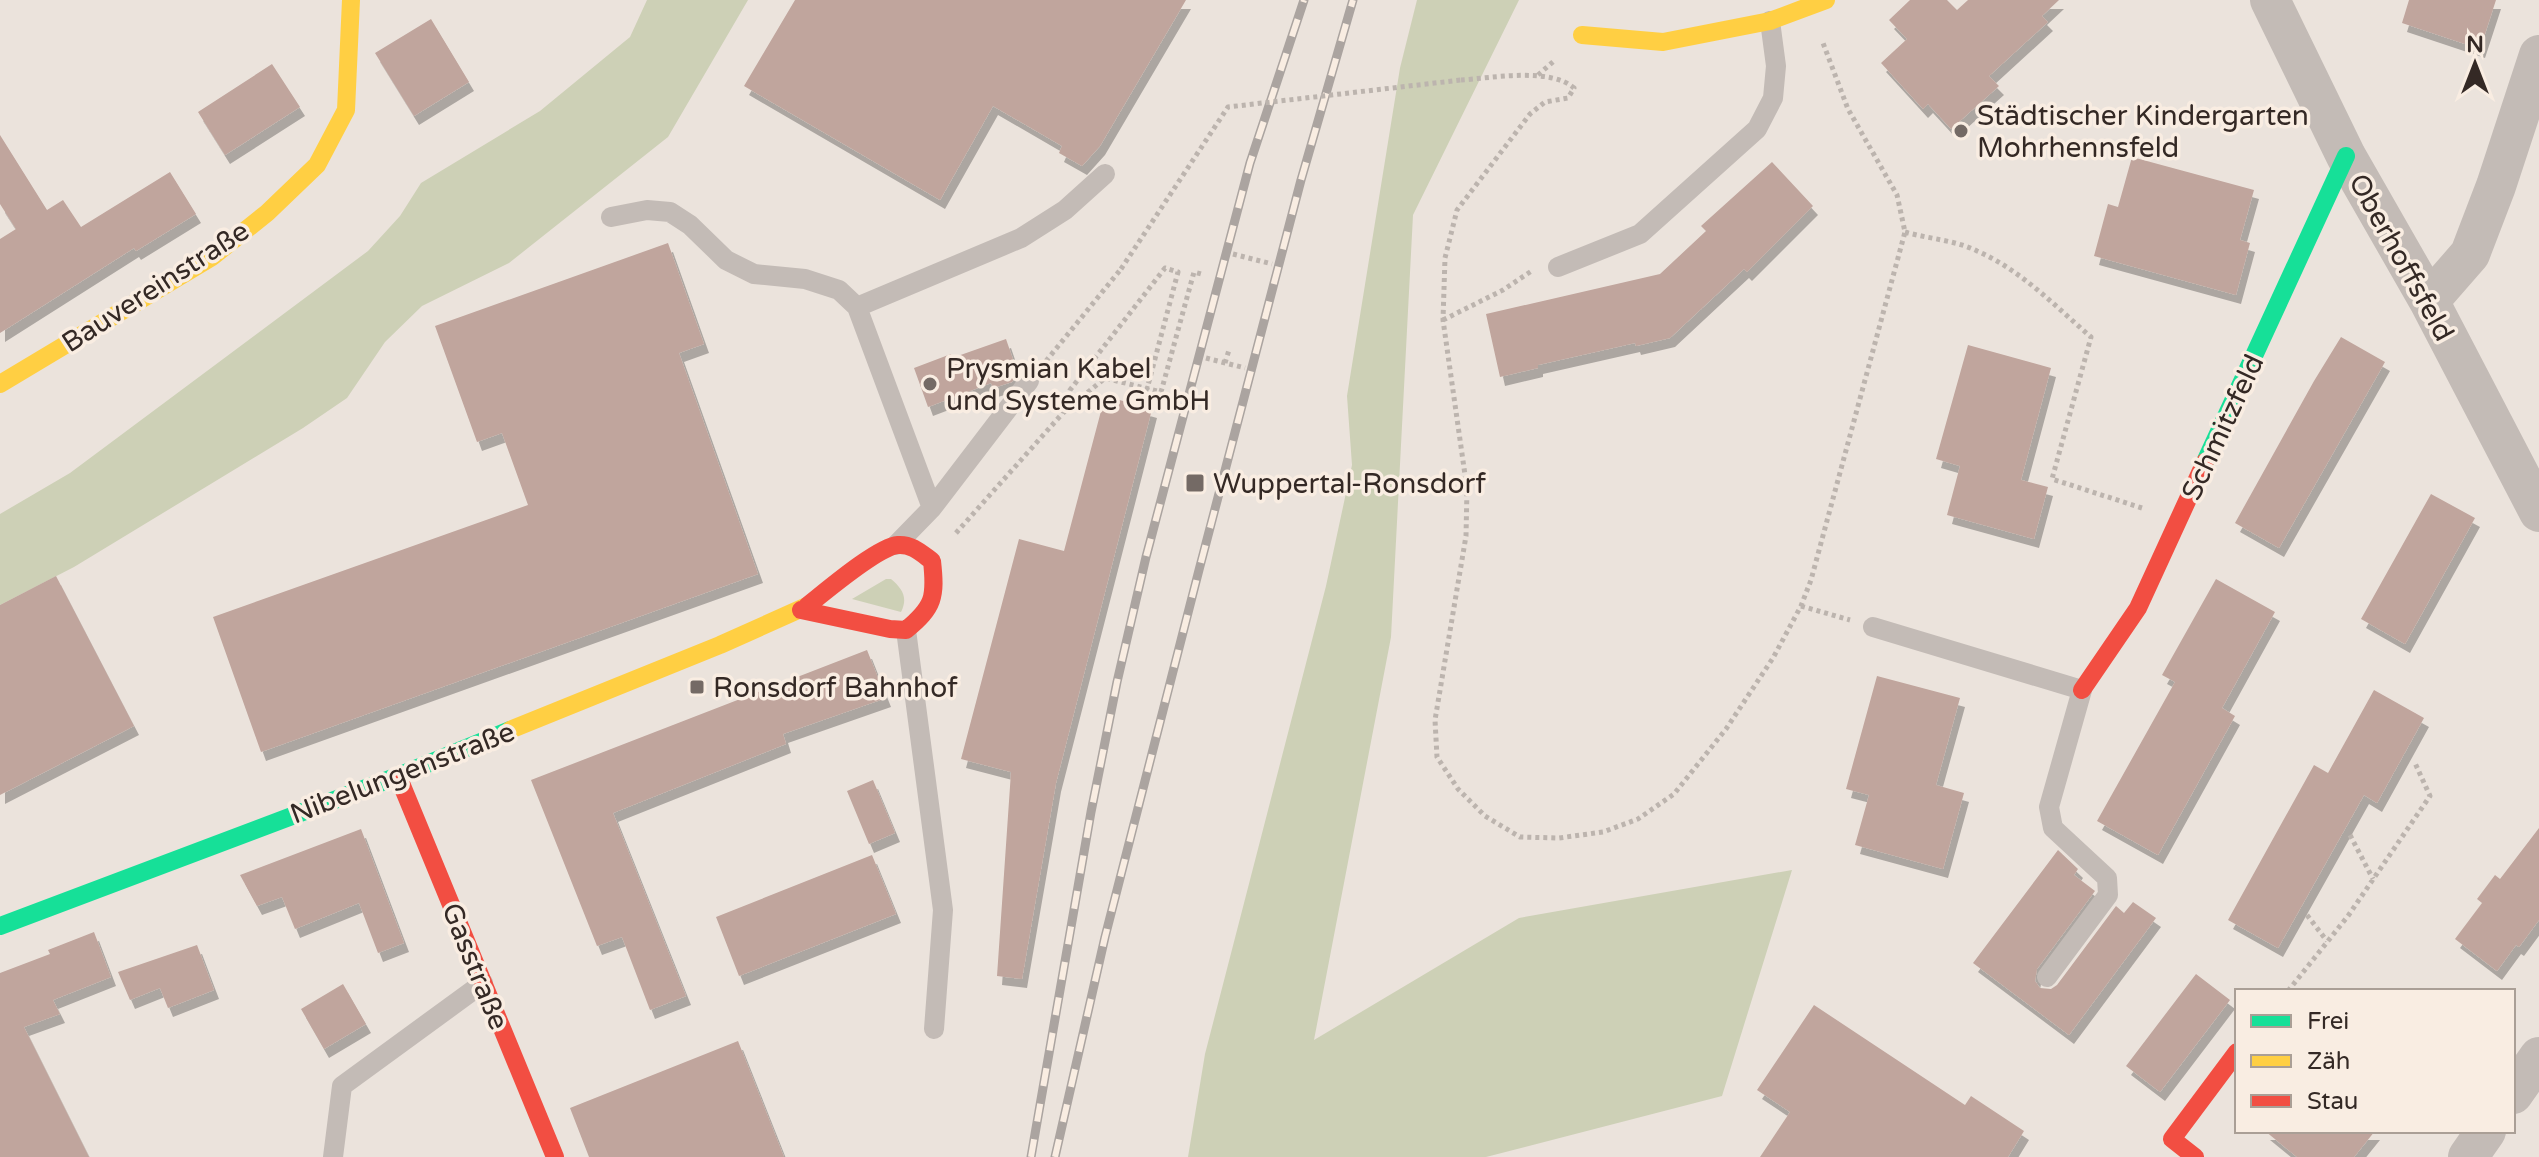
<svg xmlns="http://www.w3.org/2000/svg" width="2539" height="1157" font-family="'Varela Round',sans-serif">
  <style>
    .green { fill: #cdd0b6 }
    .building { fill: #c0a59d; filter: url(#shadow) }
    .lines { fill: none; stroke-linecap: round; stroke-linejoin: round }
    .path { stroke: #bcb4ae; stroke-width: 5; stroke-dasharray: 4 4; stroke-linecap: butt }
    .lane { stroke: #c3bbb6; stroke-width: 20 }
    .street { stroke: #c3bbb6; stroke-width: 40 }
    .fast { stroke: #16e098; stroke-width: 18 }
    .slow { stroke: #ffcf43; stroke-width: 18 }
    .jam { stroke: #f24e42; stroke-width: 18 }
    .rail-casing { stroke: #aba4a0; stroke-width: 9 }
    .rail { stroke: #f9ede2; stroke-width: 6; stroke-dasharray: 18; stroke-linecap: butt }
    .path-bridge { stroke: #bcb4ae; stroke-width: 5; stroke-dasharray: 4 4; stroke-linecap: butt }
    .poi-dot { fill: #746a65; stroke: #f9ede2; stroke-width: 3 }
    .labels { text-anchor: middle; stroke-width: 7; stroke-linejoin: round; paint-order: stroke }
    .poi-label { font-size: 28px; fill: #342925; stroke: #f9ede2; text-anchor: start }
    .street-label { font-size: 28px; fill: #342925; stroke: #f9ede2 }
  </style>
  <defs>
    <filter id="shadow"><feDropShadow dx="5" dy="9" stdDeviation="0" flood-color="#0004"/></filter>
  </defs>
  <rect width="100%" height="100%" fill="#ebe3dc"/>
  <path class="green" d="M647 0H748L668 137 509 263 422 306 385 342 347 398 303 428 74 567 0 605V514L70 473 368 251 400 216 421 183 540 111 630 37Z
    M1417 0H1519L1413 215 1391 637 1314 1040 1519 918 1792 870 1722 1096 1486 1157H1188L1205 1054 1326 586 1352 465 1347 396 1400 68Z
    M886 579H891C903 589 908 598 901 612L852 599Z"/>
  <path class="building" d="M795 0H1186L1100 146 1082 166 1059 153 1062 146 993 106 940 200 744 86Z
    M1910 0H1947L1957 10 1968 0H2059L2042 16 2048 22 1989 76 1999 86 1951 129 1928 104 1923 109 1881 63 1907 39 1889 20Z
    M2409 0H2496L2480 49 2402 23Z
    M431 19 469 82 414 116 375 53Z
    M272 64 300 107 225 155 198 112Z
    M0 135 47 210 63 200 81 227 170 172 196 214 136 251 134 248 0 333V239L16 229 0 204Z
    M2132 157 2254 190 2240 240 2250 243 2236 295 2094 256 2108 204 2118 207Z
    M1772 162 1813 206 1747 272 1744 269 1670 338 1636 346 1635 343 1538 365V368L1500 377 1486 314 1660 274 1706 231 1701 226Z
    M668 243 704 344 679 353 758 574 261 752 213 617 528 505 502 433 477 442 435 326Z
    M2341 337 2385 362 2279 548 2235 523 2314 381Z
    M1006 339 1018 374 1012 382 993 388 991 383 928 407 914 368 951 354 952 358Z
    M1968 345 2051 368 2021 480 2048 487 2034 539 1947 515 1960 466 1936 459Z
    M1105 396 1152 409 1056 783 1022 979 997 976 1011 772 961 759 1019 539 1064 551Z
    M2431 494 2475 518 2405 644 2361 619Z
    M56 576 134 726 0 795V605Z
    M2216 579 2275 612 2222 708 2235 716 2158 855 2097 821 2175 682 2162 675Z
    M867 650 886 698 783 734 786 744 613 813 686 996 650 1010 622 937 597 946 531 780Z
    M1877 676 1960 698 1936 785 1964 793 1943 869 1855 845 1869 795 1846 789Z
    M2374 690 2424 718 2377 803 2364 795 2278 948 2228 920 2314 765 2328 773Z
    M873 780 895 833 869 844 847 791Z
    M2539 828V920L2519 947 2516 945 2497 971 2455 939 2482 903 2477 899 2495 875 2500 879Z
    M361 829 404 943 378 953 359 903 295 929 282 897 257 906 240 875Z
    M2058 850 2078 869 2074 875 2095 891 2037 969 2035 981 2040 988 2051 989 2057 985 2116 906 2124 913 2133 902 2156 918 2069 1035 1973 963Z
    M872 855 896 914 739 976 716 917Z
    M94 932 111 977 53 1000 60 1014 24 1027 89 1157H0V973L50 954 48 950Z
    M197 945 214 990 168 1008 160 988 130 1000 118 972Z
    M2196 974 2230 1000 2160 1092 2126 1066Z
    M343 984 366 1024 324 1049 301 1009Z
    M1814 1005 1965 1105 1971 1096 2024 1131 2008 1157H1760L1790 1112 1757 1090Z
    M738 1041 784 1157H589L570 1108Z
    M2265 1131H2375L2354 1157H2297Z"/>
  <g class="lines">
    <path class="path" d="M1538 75 1555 60
      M1461 80C1492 78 1550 67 1574 88L1568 98 1545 102 1530 114 1457 210 1445 258 1443 320 1467 489 1466 536 1435 720 1437 757 1458 789 1485 816 1520 837 1559 838 1603 832 1638 819 1674 794 1726 729 1773 658 1801 606 1811 580 1905 232 1897 195 1848 109 1823 43
      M1905 232C1929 239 1955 240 1977 251 2021 270 2055 306 2091 337L2052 479 2142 508
      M1233 254 1272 264
      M1443 320 1503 290 1533 270
      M1206 358 1245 368
      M1046 361 1121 269
      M1225 363 1229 350
      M1063 413 1105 378 1161 392 1194 272 1201 274
      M956 533 1062 414 1070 390 1165 268 1178 272 1147 389
      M1801 606 1850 620
      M2350 835 2373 879
      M2307 915 2327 941
      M2288 991 2348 916 2430 796 2415 763"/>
    <path class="lane" d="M611 217 647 210 670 212 690 225 726 260 754 274 805 279 839 290 857 307 932 508
      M1558 267 1640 234 1757 129 1773 98 1776 66 1770 21
      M857 307 1021 238 1065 210 1105 174
      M896 545 932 508 1029 381
      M1873 627 2082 690 2049 807 2053 828 2107 878 2108 895 2047 977
      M906 630 943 910 934 1029
      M333 1157 342 1086 483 983"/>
    <path class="street" d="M2270 0 2346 156 2429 301 2539 512
      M2429 301 2470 254 2496 186 2539 55
      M2513 1094 2539 1057
      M2468 1157 2486 1131"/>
    <path class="fast" d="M2205 462 2346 156
      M0 926 398 776 510 730"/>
    <path class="slow" d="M1582 35 1663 42 1770 21 1826 0
      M0 384 212 257 267 213 317 165 346 110 351 0
      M510 730 720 645 807 606"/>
    <path class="jam" d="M801 610 890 629 906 630C934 607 936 597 932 561 921 553 912 544 898 545 877 547 825 592 807 606
      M2082 690 2138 608 2205 462
      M398 776 555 1157
      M2195 1157 2172 1139 2237 1052"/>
    <defs>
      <path id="rail" d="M1031 1157 1091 812 1117 682 1146 557 1250 163 1304 0
        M1055 1157 1105 937 1199 570 1301 180 1353 0"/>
    </defs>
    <use href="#rail" class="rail-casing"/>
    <use href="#rail" class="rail"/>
    <path class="path-bridge" d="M1121 269 1228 107 1461 80"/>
  </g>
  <g class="poi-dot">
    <circle cx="1961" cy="131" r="8"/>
    <circle cx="930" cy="384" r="8"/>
    <rect x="1185" y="473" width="20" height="20" rx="4"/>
    <rect x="689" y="679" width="16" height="16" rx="4"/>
  </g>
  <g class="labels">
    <g class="poi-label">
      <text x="1977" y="125">Städtischer Kindergarten<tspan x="1977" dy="32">Mohrhennsfeld</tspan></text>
      <text x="946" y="378">Prysmian Kabel<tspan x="946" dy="32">und Systeme GmbH</tspan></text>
      <text x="1213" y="493">Wuppertal-Ronsdorf</text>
      <text x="713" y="697">Ronsdorf Bahnhof</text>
    </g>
    <g class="street-label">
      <text transform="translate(2402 257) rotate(61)" y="10">Oberhoffsfeld</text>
      <text transform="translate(155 286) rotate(-33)" y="10">Bauvereinstraße</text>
      <text transform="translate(2222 427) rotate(-65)" y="10">Schmitzfeld</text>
      <text transform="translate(402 772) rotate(-21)" y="10">Nibelungenstraße</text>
      <text transform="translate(476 966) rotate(68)" y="10">Gasstraße</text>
    </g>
  </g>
  <rect x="2235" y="989" width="280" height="144" fill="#f9ede2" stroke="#aa9f96" stroke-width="2"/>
  <rect x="2251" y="1015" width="40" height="12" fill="#16e098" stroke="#aa9f96" stroke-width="2"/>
  <text x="2307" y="1029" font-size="24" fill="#342925">Frei</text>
  <rect x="2251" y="1055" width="40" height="12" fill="#ffcf43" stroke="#aa9f96" stroke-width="2"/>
  <text x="2307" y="1069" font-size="24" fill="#342925">Zäh</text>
  <rect x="2251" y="1095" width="40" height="12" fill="#f24e42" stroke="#aa9f96" stroke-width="2"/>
  <text x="2307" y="1109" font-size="24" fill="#342925">Stau</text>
  <g transform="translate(2475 64)" stroke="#f9ede2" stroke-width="6" paint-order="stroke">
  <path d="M0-6L14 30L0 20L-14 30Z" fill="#342925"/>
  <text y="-12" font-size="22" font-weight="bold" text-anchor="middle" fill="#342925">N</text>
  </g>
</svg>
